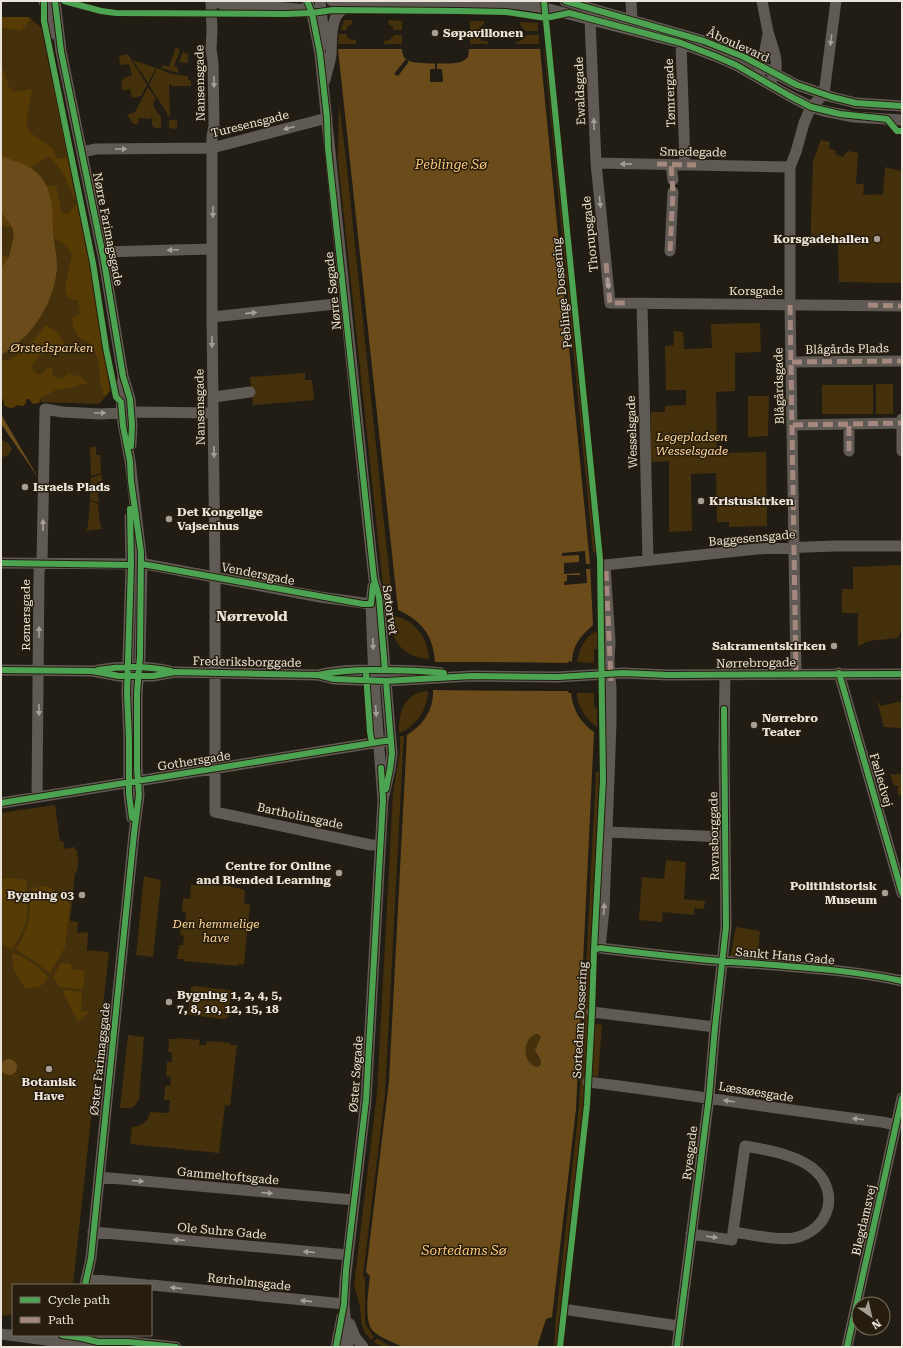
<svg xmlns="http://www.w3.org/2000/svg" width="903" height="1348" font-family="'Roboto Serif',serif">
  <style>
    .green { fill: #44300b }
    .forest { fill: #573b04 }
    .water { fill: #6a4b19; fill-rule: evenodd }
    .pier { fill: #211c14 }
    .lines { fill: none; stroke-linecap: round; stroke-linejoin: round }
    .minor { stroke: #5f5a54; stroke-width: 11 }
    .quiet { stroke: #a5887d; stroke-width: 5; stroke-dasharray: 10 5; stroke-linecap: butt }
    .cycleway-casing { stroke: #271d0e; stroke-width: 8 }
    .cycleway { stroke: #4ca352; stroke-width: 6 }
    .oneway { fill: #a59f97 }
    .poi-dot { fill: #a49e95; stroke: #271d0e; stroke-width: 1.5 }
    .labels { text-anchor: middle; stroke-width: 3; stroke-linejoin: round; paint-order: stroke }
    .poi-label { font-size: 12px; font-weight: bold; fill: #ebe4da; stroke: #271d0e; text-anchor: start }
    .street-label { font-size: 12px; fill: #ebe4da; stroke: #271d0e }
    .park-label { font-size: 12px; font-style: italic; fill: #ffd699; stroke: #271d0e }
    .water-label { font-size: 13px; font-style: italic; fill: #fbc87a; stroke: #271d0e }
    .quarter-label { font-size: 14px; font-weight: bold; fill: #ebe4da; stroke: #271d0e }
  </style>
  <rect width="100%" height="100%" fill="#211c14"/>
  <path class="green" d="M227 10H270V12H224Z
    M1 17H29L42 28 90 263 110 391 99 404 41 402 40 399 39 403 33 404 29 399H26V403L23 406 17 405 10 408 5 406 3 399 1 398Z
    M344 20H352V24L348 26 346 30H341Z
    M389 20 402 21V30H394L392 26 388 24Z
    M470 21H484V24L480 27 478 30 470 31Z
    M520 22 538 23V31H526L520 25Z
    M339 34H346L349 39 356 40V44H338Z
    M394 35H402V44H384V41L390 40Z
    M470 35H478L482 41H488V44H470Z
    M526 35H539V44H516V42L522 40Z
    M176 47 180 50 174 66 178 68V73L161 68 163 65 169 67Z
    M544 49H548L597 552H593Z
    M183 52 188 54V63L179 62Z
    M128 54 147 85 141 96 132 98 130 89 123 91 121 82 125 77 132 76 129 64 120 65 119 56Z
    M133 60 156 68 148 83Z
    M157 68 172 74 188 76V79L191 81V86H171V84H169L170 118 149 85Z
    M148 87 156 99 154 101 153 106 161 117V128H155L152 125V118L151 115V119L139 118 138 124H133L127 115 135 112Z
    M339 103 346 159 393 608H391L383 586 338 160Z
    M169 120H177V129L169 128Z
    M821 140 830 142 829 148 836 151 835 154 843 157 848 151 858 153 856 184H864L863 195 883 194 885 167 902 171V283L839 282 838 244 811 245V217L813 161Z
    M760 323 761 352 735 353V391L716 392 717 453 766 452 767 526 729 527V522H717L716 473 691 474 692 531 669 532V461L651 462V412H665V406L686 405V390H666L665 346 674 345V331L683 332 684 349 712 348 711 324Z
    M305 373V380H312L314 400 253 405 250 377Z
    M876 384H893V414H876Z
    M822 385H873V414H822Z
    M748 396H769L768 436 748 437Z
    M1 439 8 443 12 449 8 455 1 458Z
    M90 447H96V455H100L101 473 91 476Z
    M101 474 102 481 97 482 99 503 90 500 91 478Z
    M90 501 98 504 100 524 102 529 86 531 88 525Z
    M902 565V627L898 638 869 641 858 646V613H842V589H853V567Z
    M390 615C414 619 428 636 429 659 403 657 390 641 390 615Z
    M597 631V649H594V663L577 662C579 650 584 637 597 631Z
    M428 691C427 710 417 725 400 733L399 732C398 713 405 692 428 691Z
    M577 693H594V707L597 708V727C586 719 577 707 577 693Z
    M877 701 881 706 902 701V732L901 728 884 727Z
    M400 736H404L403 751 385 1095 363 1275 365 1279V1324L374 1337 371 1340C358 1325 363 1320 359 1303 358 1297 355 1291 354 1285L377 1093 393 794 400 750Z
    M596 772H599L585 1105 557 1347H554L556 1318 579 1106Z
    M902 773V797L898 794 897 789 898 788V786H894L890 774H893L894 775Z
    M55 805 60 841H63L65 849 75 847V850H77C78 857 79 866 76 873H75L70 921 78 922 77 933 88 932 87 950 109 952 73 1285H13V1315L1 1316V813Z
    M666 860 686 862 684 899 705 901 704 909 694 908V915L663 912 662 922 639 920 642 877 664 879Z
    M144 876 160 880 161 884 153 957 136 955Z
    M209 884 230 886 245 890 244 904H250L244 965 238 964V966L184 961V959H177L179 945H183L184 936 180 935 181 921 185 922 186 912H182L183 898 190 899 191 885Z
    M736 927 760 931 757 959 730 958Z
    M195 986 230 990 231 991 229 1016 224 1019 190 1015 188 1013 191 988Z
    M595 1024 602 1025 598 1077 591 1076Z
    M536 1034H538L541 1037V1040L538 1043 537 1056 541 1060V1063L537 1067C522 1063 522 1039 536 1034Z
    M128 1035 144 1037 139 1099C134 1109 131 1108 120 1108Z
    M176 1038 200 1040 199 1045H206L207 1041 230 1043V1045H237L230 1106 225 1105 219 1153 130 1144 132 1127C142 1126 148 1122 150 1112L169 1113 170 1100H164L165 1086H170L171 1077 166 1076 167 1062H172V1053L168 1052 169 1039H176Z
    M376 1339H378L392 1347H382L374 1342Z"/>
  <path class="forest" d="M1 17H29V21L22 30 19 31 1 27Z
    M1 63 9 87 15 92 32 89 26 124 31 133 53 149 57 159 67 157 52 85V75L90 263 110 391 105 397 100 382 99 365 93 345C78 337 74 335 72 318L80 313 78 300 70 299 66 294 65 288 72 254 67 246 53 237C53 220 52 202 46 186H56L62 213 68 214 77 202C70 192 67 178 59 168 56 163 52 160 48 156L31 168 16 161 1 156C1 149 3 125 1 120Z
    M1 212 12 227 1 226Z
    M1 254 9 257 1 268Z
    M46 325 58 333 66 345 61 351 45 348 32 365 33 371 39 375 44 372 47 367 52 368 53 375 59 379 65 377 69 373 73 376 79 375 87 383 70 388 56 390 40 399 39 403 33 404 29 399H26V403L23 406 17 405 13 408 7 407 4 405 3 399 1 398V359L9 361C24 351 35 339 46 325Z
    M8 878 26 880C27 895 29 911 25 925 22 933 17 941 13 948L11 949 1 944V879Z
    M48 886 70 904 65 947 50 973 30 958 16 950C20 940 27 931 29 920 31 910 28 898 32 888Z
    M13 953C26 957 39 968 48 977 43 989 35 987 25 988L14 971 12 954Z
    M61 963 71 964V969L85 971 83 989 60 987 53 977Z
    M64 990 82 992 81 1011H88V1013L78 1022 63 992Z"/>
  <path class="water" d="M338 49H402C402 54 404 59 409 61 417 64 447 64 456 63 461 62 464 61 468 57L469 49H540L590 564 593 625C581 636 573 644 572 662H569V663L435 662C433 635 422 621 398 610Z
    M1 156C15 161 31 165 41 177 53 192 53 215 53 233 54 244 57 255 57 266 55 302 33 337 1 355V268L9 257 14 235 12 227 1 212Z
    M1 414 2 416 39 479 1 424Z
    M433 690 568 691 569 693H571C573 710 580 722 594 732L576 1109 552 1317 546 1319 537 1347H403C393 1342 380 1338 373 1331 363 1321 369 1288 370 1276L366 1272 389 1081 407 735C423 725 434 710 433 690ZM536 1034H538L541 1037 535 1050 541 1061 540 1065 537 1067C522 1063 522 1039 536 1034Z
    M1 1067a8 8 0 1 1 16 0a8 8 0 1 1-16 0Z"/>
  <path class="pier" d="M406 59 408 61V63L398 76 394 74Z
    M435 63H437V69H442L443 82H430V69H435Z
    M585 551 586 564H590V569H586L587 583 564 585V582L567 581V575H580V573L564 574V563L579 562V555L562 556V553Z
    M569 661 572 662V664L569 665 435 664V662L568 663Z
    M434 688 568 689 572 691 571 693H569L568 691 433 690Z"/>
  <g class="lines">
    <path class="minor" d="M44 1 55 34
      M55 1 61 51 104 261 123 376 130 399 132 425 131 445
      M211 1 212 31 211 49 213 63 214 126 212 136V317L215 575V812L371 845H380
      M216 1 224 5H248L286 8 308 10 312 13
      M307 1 312 13 320 54 368 524 374 579 379 597 392 754 390 769 383 800
      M320 1 323 27 321 46
      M332 1 362 3 518 4 545 8 681 43 715 56 736 65 788 95 811 107 824 111 854 117 902 120
      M565 1 704 41 744 57 797 85 832 97 856 103 902 106
      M631 1 632 20
      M762 1C764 11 766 22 768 32 772 46 781 64 773 78
      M590 19 596 163 610 303 902 306
      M681 43 685 165
      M760 72 762 67 768 34
      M325 80C327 71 330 63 331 55 332 35 329 9 353 5
      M82 152 96 149 212 148 327 118
      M596 163 790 167
      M671 165 673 180
      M670 251 673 192
      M102 252 212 249
      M642 304 648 560
      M212 317 345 303
      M792 362 902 361
      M214 397 250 392
      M902 419V451
      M793 425 902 423
      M849 451V424
      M130 517 131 565 127 693 129 739V794L132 818
      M902 546H835L757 549 605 565 610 642 609 661 611 689V724L604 909 600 948C650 954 699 960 748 963 799 967 852 970 902 981
      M1 563 145 564 320 597 371 604
      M1 670 92 671 119 676H153L175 672 318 675C336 670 355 670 373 670 396 670 418 670 441 673
      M98 670C122 666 147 666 170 671
      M839 673 902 893
      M796 674 790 305V167L796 152 804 123 811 107 824 94 836 1
      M318 675 334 679 386 681 472 676 558 677 623 673 668 675 902 674
      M37 797 39 571 42 560 45 409 62 412 100 414 140 412 213 413
      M1 803 385 741
      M607 832 725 837
      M592 1012 715 1027
      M588 1082C686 1094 784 1110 882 1122L896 1125
      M99 1177 354 1200
      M93 1232 348 1255
      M691 1234 732 1240 733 1232C750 1234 778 1241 794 1238 830 1231 842 1190 811 1167 793 1154 767 1150 745 1146L733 1232
      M85 1285 91 1258 134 834 139 795 137 768V693L140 656 142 564 130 461 123 423 121 400 123 376
      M86 1285V1279L147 1285
      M151 1285 344 1304
      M569 1310 679 1326
      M350 1324 355 1337 363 1347
      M1 1334 84 1345 98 1342H129L176 1347
      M336 1347 342 1317
      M348 1347 344 1304 345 1282 366 1100 383 800 374 681 371 604 373 586
      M677 1347 709 1097 715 1027 726 927 724 748 725 674
      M847 1347 902 1098"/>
    <path class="quiet" d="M657 164 696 165
      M670 251 673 192 671 165
      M606 263 610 303H630
      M790 305 796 674
      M868 305 902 306
      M792 362 902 361
      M793 425 902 423
      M849 451V424
      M606 571 611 681"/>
    <defs>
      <path id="cycleway" d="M44 1V21L93 263 106 348 116 397 121 402 123 426 130 461 131 481 141 552 140 656 137 693V768L139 795 134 834 91 1258 85 1285
        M55 1 61 51 104 261 123 376 130 399 132 425 131 446
        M64 1 101 11 116 13 285 14 312 13 333 10 459 11 506 12 546 18 569 13 681 43 715 56 736 65 788 95 811 107 840 114 887 119 897 131H902
        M307 1 312 13 320 54 327 118 328 148 374 579 379 597 385 670
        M544 1 600 559 603 780 594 950 592 1012 587 1105 560 1347
        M565 1 704 41 744 57 797 85 832 97 856 103 902 106
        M130 509 131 565 127 693 129 739V794L132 818
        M1 563 131 565
        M142 564 363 604H371L373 585
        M1 670 92 671 119 676H153L175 672 318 675C336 671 355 670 373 670 397 670 420 670 444 673
        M98 670C122 666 147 666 171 671
        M366 673 370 732 372 743
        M839 673 902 893
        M318 675 334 679 386 681 472 676 558 677 623 673 668 675 902 674
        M386 789 390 769 392 754 386 681
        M1 803 391 740
        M594 950 600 948C650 954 699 960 748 963 799 967 852 970 902 981
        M62 1335 82 1338 98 1342H129L176 1347
        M336 1347 344 1304 346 1270 366 1100 383 800 381 768
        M677 1347 709 1097 715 1027 726 927 724 709
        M847 1347 902 1098"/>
    </defs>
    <use href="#cycleway" class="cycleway-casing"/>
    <use href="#cycleway" class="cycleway"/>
  </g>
  <defs><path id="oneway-solid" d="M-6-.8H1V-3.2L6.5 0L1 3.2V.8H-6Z"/></defs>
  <g class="oneway">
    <use href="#oneway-solid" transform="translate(831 40) rotate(98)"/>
    <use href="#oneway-solid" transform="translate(214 82) rotate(89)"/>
    <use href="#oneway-solid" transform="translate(594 124) rotate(-92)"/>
    <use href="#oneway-solid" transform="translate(289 128) rotate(165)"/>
    <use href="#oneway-solid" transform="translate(121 149)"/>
    <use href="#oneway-solid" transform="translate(626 164) rotate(-179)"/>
    <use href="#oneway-solid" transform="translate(600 202) rotate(84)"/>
    <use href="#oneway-solid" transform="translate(213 212) rotate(91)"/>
    <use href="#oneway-solid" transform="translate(173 250) rotate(178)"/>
    <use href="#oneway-solid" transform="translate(608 283) rotate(84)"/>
    <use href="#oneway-solid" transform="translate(251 313) rotate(-6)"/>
    <use href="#oneway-solid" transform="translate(212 342) rotate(89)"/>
    <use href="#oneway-solid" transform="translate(100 413)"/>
    <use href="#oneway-solid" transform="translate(214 452) rotate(89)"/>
    <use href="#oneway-solid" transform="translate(43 525) rotate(-89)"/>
    <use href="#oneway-solid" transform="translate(39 632) rotate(-90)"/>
    <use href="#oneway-solid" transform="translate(373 644) rotate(87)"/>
    <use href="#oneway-solid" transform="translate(39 710) rotate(91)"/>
    <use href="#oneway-solid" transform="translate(376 711) rotate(86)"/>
    <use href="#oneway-solid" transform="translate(604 909) rotate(-86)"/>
    <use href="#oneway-solid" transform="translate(729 1101) rotate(-171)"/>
    <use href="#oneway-solid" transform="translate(858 1119) rotate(-173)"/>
    <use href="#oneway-solid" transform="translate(138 1181) rotate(5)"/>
    <use href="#oneway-solid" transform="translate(267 1193) rotate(5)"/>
    <use href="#oneway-solid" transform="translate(712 1237) rotate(7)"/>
    <use href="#oneway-solid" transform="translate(179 1240) rotate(-175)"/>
    <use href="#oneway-solid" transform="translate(309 1252) rotate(-175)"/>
    <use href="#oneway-solid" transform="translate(176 1288) rotate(-174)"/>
    <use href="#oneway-solid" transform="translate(306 1301) rotate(-174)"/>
  </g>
  <g class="poi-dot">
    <circle cx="435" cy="33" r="4"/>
    <circle cx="877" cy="239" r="4"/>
    <circle cx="25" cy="487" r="4"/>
    <circle cx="701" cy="501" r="4"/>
    <circle cx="169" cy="519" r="4"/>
    <circle cx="834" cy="646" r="4"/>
    <circle cx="754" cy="725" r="4"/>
    <circle cx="339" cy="873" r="4"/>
    <circle cx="885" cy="893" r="4"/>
    <circle cx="82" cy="895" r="4"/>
    <circle cx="169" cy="1002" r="4"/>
    <circle cx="49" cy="1069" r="4"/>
  </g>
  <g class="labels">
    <g class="poi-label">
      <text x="443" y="37">Søpavillonen</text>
      <text x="869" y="243" text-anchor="end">Korsgadehallen</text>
      <text x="33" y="491">Israels Plads</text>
      <text x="709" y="505">Kristuskirken</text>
      <text x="177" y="516">Det Kongelige<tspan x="177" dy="14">Vajsenhus</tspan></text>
      <text x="826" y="650" text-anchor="end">Sakramentskirken</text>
      <text x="762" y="722">Nørrebro<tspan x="762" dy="14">Teater</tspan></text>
      <text x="331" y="870" text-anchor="end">Centre for Online<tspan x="331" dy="14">and Blended Learning</tspan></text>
      <text x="877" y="890" text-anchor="end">Politihistorisk<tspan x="877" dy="14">Museum</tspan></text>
      <text x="74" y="899" text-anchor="end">Bygning 03</text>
      <text x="177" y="999">Bygning 1, 2, 4, 5,<tspan x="177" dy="14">7, 8, 10, 12, 15, 18</tspan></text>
      <text x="49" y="1086" text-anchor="middle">Botanisk<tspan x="49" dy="14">Have</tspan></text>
    </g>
    <g class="street-label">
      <text transform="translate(738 45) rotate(24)" y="4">Åboulevard</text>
      <text transform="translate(200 83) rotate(-91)" y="4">Nansensgade</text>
      <text transform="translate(580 91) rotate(-92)" y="4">Ewaldsgade</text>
      <text transform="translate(670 93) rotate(-92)" y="4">Tømrergade</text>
      <text transform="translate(250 124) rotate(-14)" y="4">Turesensgade</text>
      <text transform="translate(693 152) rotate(1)" y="4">Smedegade</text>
      <text transform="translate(108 229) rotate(79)" y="4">Nørre Farimagsgade</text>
      <text transform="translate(590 234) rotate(-96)" y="4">Thorupsgade</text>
      <text transform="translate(333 291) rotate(-96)" y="4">Nørre Søgade</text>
      <text x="756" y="295">Korsgade</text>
      <text transform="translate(562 293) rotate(-96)" y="4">Peblinge Dossering</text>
      <text transform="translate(847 349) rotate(-1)" y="4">Blågårds Plads</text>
      <text transform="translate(779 386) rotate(-91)" y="4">Blågårdsgade</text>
      <text transform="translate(200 407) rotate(-91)" y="4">Nansensgade</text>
      <text transform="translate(632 432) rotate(-92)" y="4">Wesselsgade</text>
      <text transform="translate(752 538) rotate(-5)" y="4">Baggesensgade</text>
      <text transform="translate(258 574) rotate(11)" y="4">Vendersgade</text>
      <text transform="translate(390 610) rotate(82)" y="4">Søtorvet</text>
      <text transform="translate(26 615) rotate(-90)" y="4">Rømersgade</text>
      <text transform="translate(247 662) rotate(1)" y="4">Frederiksborggade</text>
      <text transform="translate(756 663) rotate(-1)" y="4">Nørrebrogade</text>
      <text transform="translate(194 761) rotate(-9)" y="4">Gothersgade</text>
      <text transform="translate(881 780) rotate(74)" y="4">Fælledvej</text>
      <text transform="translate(300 816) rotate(12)" y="4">Bartholinsgade</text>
      <text transform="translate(714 836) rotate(-91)" y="4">Ravnsborggade</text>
      <text transform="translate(785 956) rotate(5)" y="4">Sankt Hans Gade</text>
      <text transform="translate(580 1020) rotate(-87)" y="4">Sortedam Dossering</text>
      <text transform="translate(100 1059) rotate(-84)" y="4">Øster Farimagsgade</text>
      <text transform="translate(356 1074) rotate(-86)" y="4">Øster Søgade</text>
      <text transform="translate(756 1092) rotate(9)" y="4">Læssøesgade</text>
      <text transform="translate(690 1153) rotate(-83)" y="4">Ryesgade</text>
      <text transform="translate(228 1176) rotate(5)" y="4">Gammeltoftsgade</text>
      <text transform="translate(864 1220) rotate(-77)" y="4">Blegdamsvej</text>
      <text transform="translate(222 1231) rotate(5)" y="4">Ole Suhrs Gade</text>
      <text transform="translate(249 1282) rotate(6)" y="4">Rørholmsgade</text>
    </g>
    <g class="park-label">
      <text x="52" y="352">Ørstedsparken</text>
      <text x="692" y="441">Legepladsen<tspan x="692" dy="14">Wesselsgade</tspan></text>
      <text x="216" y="928">Den hemmelige<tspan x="216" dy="14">have</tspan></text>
    </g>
    <g class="water-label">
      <text x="451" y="169">Peblinge Sø</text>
      <text x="464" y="1255">Sortedams Sø</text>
    </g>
    <g class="quarter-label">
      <text x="252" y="621">Nørrevold</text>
    </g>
  </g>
  <rect width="903" height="1348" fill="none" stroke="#ebe4da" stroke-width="4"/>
  <rect x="12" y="1284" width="140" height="52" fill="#271d0e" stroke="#756d60"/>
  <rect x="20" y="1297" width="20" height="6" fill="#4ca352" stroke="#756d60"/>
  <text x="48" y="1304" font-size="12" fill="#ebe4da">Cycle path</text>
  <rect x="20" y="1317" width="20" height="6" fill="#a5887d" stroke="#756d60"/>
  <text x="48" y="1324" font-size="12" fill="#ebe4da">Path</text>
  <g transform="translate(871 1316) rotate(146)"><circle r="19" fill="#271d0e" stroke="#756d60"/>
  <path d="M0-3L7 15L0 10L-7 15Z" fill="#a49e95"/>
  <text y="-6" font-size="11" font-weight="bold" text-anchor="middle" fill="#ebe4da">N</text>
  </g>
</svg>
